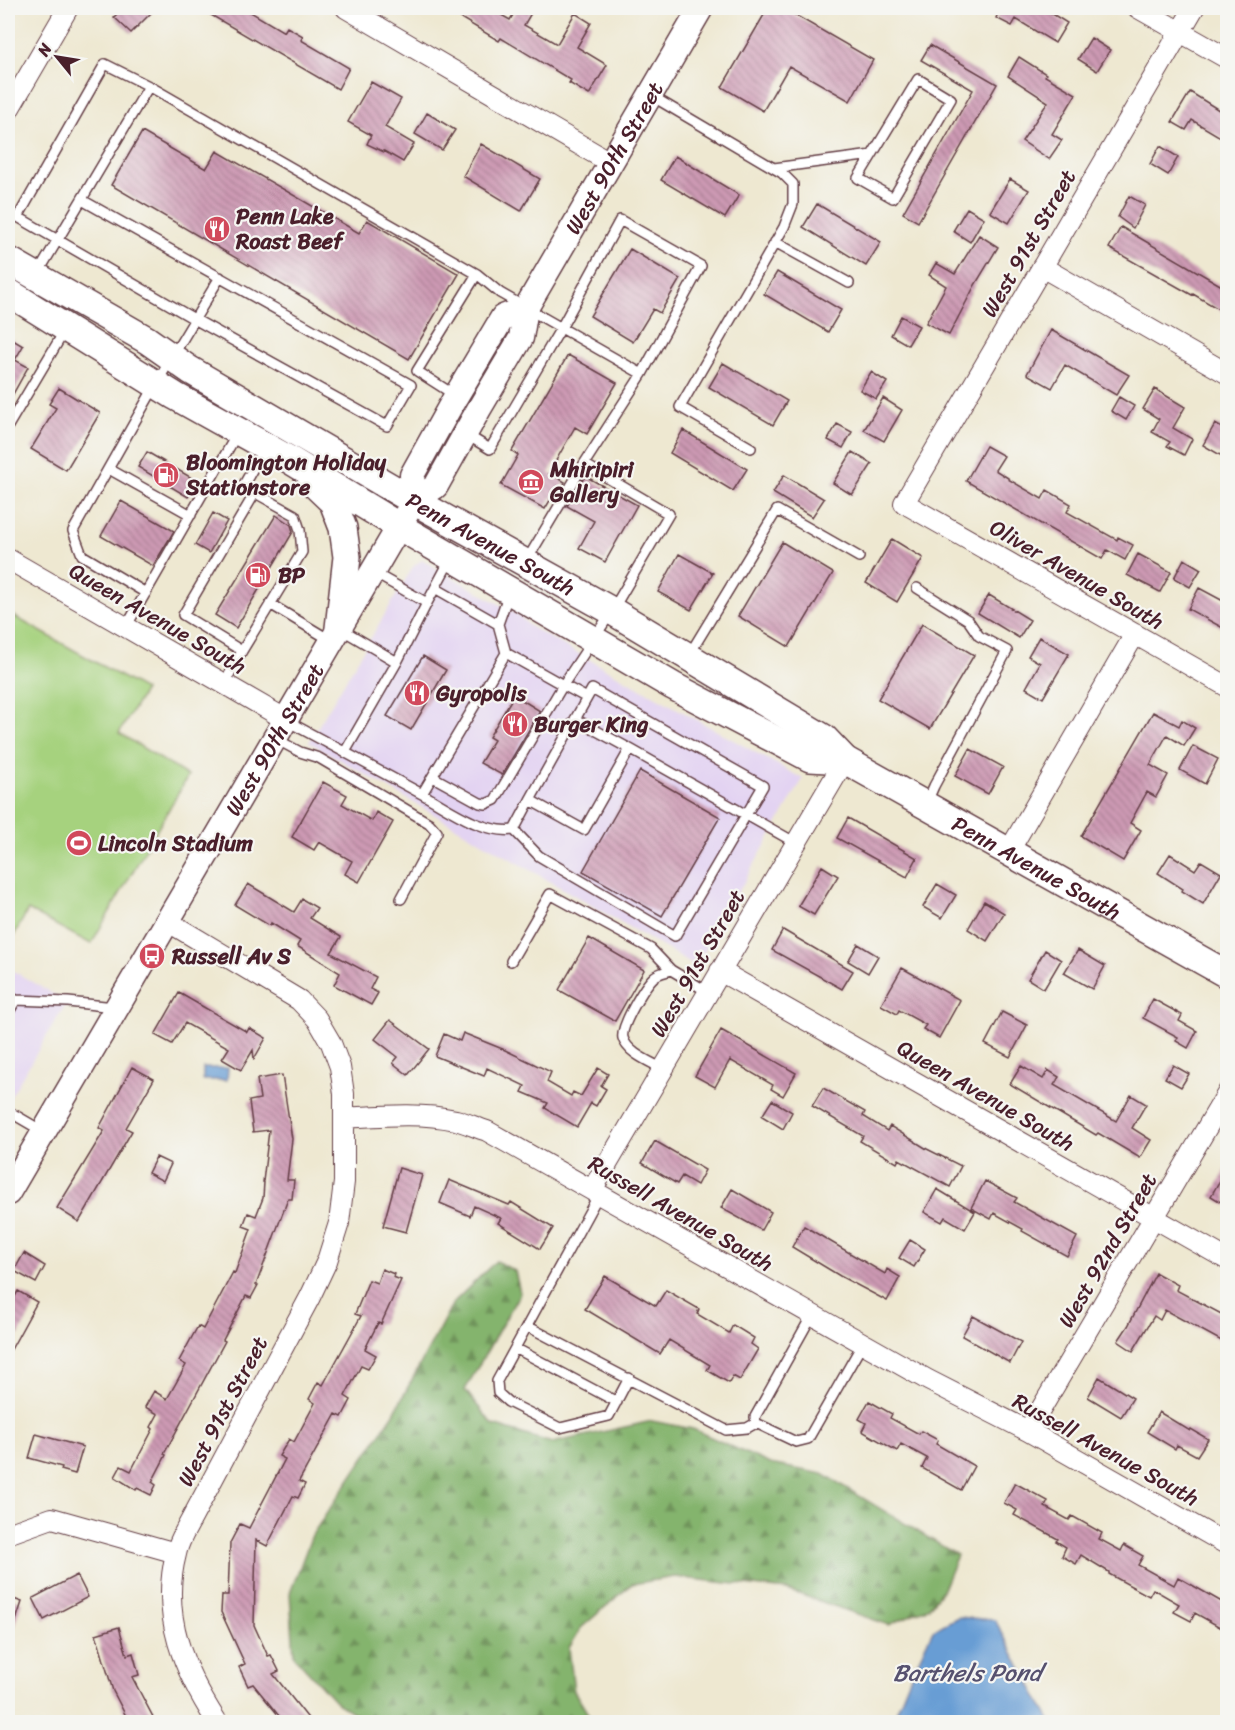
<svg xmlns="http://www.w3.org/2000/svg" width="1235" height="1730" font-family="Sriracha,sans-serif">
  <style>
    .built { fill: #e3d3f2 }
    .green { fill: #a6d27e; stroke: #787854; stroke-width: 1.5 }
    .forest { fill: url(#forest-firs); stroke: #676a4c; stroke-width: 1.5 }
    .water { fill: #679dd4; stroke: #585e80; stroke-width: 1.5 }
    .building { fill: url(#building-back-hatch) }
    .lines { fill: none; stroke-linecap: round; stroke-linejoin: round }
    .service-casing { stroke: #633d44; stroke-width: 12 }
    .minor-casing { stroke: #633d44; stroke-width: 22 }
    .tertiary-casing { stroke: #633d44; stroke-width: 27 }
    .secondary-casing { stroke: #633d44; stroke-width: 30 }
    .service { stroke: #fff; stroke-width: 9 }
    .minor { stroke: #fff; stroke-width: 20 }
    .tertiary { stroke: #fff; stroke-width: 24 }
    .secondary { stroke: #fff; stroke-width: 27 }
    .labels { text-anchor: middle; stroke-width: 4.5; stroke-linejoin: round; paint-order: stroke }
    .street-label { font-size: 22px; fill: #4a1f2b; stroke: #f6f6f2 }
    .poi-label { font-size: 22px; font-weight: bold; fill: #4a1f2b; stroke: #f6f6f2; text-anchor: start }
    .water-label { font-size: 24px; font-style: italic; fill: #56516f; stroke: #f6f6f2 }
  </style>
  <defs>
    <pattern id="forest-firs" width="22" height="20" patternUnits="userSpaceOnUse" patternTransform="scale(1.5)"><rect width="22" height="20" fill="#84b46d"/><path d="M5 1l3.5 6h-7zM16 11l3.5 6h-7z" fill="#6e925a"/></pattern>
    <pattern id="building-back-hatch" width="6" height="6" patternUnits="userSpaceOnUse" patternTransform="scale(1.5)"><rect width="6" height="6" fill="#cd9ab4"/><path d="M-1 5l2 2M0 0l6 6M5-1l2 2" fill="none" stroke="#a87d93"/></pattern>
  </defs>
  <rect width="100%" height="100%" fill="#f6f6f2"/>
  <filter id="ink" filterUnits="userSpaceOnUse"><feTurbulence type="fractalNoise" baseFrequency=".0167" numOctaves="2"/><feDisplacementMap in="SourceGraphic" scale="12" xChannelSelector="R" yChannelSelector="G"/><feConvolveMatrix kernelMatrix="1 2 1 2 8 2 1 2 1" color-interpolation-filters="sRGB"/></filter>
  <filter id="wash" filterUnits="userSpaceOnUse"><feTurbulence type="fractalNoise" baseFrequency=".008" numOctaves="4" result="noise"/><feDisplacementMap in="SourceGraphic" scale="24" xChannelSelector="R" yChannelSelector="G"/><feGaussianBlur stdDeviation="1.35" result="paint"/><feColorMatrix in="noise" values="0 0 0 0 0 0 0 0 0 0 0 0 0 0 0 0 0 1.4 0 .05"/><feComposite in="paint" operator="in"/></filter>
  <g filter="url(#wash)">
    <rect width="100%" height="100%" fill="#eee8d1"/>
    <path class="built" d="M422 560 520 616 529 626 803 779 696 966 309 742 413 567Z
      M8 968 67 1002 8 1101Z"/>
    <path class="green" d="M8 613 145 690 119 733 188 776 91 944 28 910 8 946Z"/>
    <path class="forest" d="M496 1261 515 1271 520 1293 465 1390 493 1425 552 1443 652 1421 693 1429 770 1464 823 1474 957 1555 943 1589 929 1607 889 1625 787 1590 675 1577 632 1584 581 1628 569 1648 574 1691 593 1722H368L337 1703 294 1656 290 1593 312 1535 393 1415 453 1303Z"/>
    <path class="water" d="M203 1068H228L227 1080H203Z
      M958 1617 995 1620 1051 1722H892L912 1673 933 1630Z"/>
    <g id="blocks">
      <path class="building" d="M123 8H156L131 33 114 17Z
        M199 8H244L284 32 287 27 303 36 301 40 349 68 338 89Z
        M444 8H489L510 20 517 8H534L524 25 557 44 575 13 591 23 577 47 607 65 589 95 569 83 571 80 501 38 499 41Z
        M768 8H783L873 60 850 101 789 66 763 111 722 87Z
        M998 8H1043L1067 23 1055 43 1016 19 1012 26 996 18 1000 9Z
        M1091 38 1110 50 1097 71 1078 59Z
        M930 45 997 84 918 222 903 213 973 90 921 60Z
        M1019 57 1046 74 1045 76 1076 94 1052 134 1062 140 1049 159 1022 141 1048 102 1008 76Z
        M371 82 401 99 385 127 414 144 403 162 384 151V152L367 144 371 135 348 122Z
        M1190 92 1227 115V141L1192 120 1186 130 1172 122Z
        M427 113 455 130 442 150 415 134Z
        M142 132 206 169 217 151 359 233 367 220 459 274 409 359 111 185Z
        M481 144 540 179 521 211 463 176Z
        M1160 146 1178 157 1168 175 1150 164Z
        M675 156 739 195 725 218 661 180Z
        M1010 179 1029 190 1009 223 990 212Z
        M1129 196 1145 205 1133 228 1118 217Z
        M817 204 881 242 866 266 803 227Z
        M967 208 984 218 970 242 953 231Z
        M1121 227 1227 289V314L1193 294 1192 295 1109 248Z
        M979 235 998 247 975 285 949 335 926 323 946 286 929 275 936 263 955 274Z
        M630 249 680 279 660 313 653 309 633 342 590 316Z
        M777 272 841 310 828 332 764 294Z
        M901 316 919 326 908 345 891 335Z
        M1051 330 1129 375 1116 395 1065 365 1052 388 1027 374Z
        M8 337 23 346 15 360 28 367 8 403Z
        M568 355 617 383 587 434 575 427 549 473 565 482 555 499 552 497 545 509 501 485 518 455 512 451Z
        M723 363 787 401 773 425 709 387Z
        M871 372 887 382 876 399 860 390Z
        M59 388 100 413 66 470 31 449 56 408 49 404Z
        M1155 389 1185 407 1173 428 1192 439 1184 455 1167 446 1170 442 1152 432 1159 419 1143 409Z
        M1119 397 1134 406 1126 420 1111 411Z
        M883 398 902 410 884 441 864 430Z
        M837 424 852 432 843 448 828 440Z
        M1215 424 1227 431V459L1203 445Z
        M683 430 747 469 733 491 670 453Z
        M986 446 1004 456 995 470 1008 478V479L1042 499 1047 490 1071 504 1067 512 1117 540 1118 537 1133 545 1125 560 1107 550 1102 559 966 481Z
        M147 452 197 481 188 497 138 467Z
        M852 452 872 464 852 495 833 483Z
        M784 475 824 499 812 517 773 493Z
        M585 476 637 505 605 562 579 548 594 521 567 506Z
        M121 501 174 531 153 566 101 536Z
        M213 513 227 521 209 553 195 545Z
        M276 515 291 525 293 532 236 628 215 615Z
        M892 539 923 558 897 602 866 583Z
        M782 542 833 573 789 647 738 616Z
        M679 554 713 573 691 610 658 592Z
        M1138 554 1171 572 1160 592 1127 575Z
        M1184 559 1201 569 1190 587 1174 578Z
        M1199 588 1227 603V620L1223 628 1188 609Z
        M989 595 1030 620 1019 638 978 613Z
        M922 624 974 655 930 729 878 699Z
        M1039 637 1069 654 1043 698 1026 688 1040 663 1028 656Z
        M423 656 446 670 411 730 387 716Z
        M514 695 540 711 502 775 480 763 494 740 489 737Z
        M1153 712 1179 726 1182 720 1195 728 1184 746 1167 735 1150 765 1168 775 1156 797 1147 792 1130 823 1141 830 1123 861 1081 836Z
        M1193 746 1218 759 1205 784 1180 770Z
        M970 749 1003 767 988 794 955 776Z
        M640 771 720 817 662 916 583 871Z
        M323 782 347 795 342 804 372 821 376 812 393 822 359 882 345 874 352 861 319 842 314 850 292 837Z
        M848 818 917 858 907 877 837 838Z
        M1170 854 1195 870 1201 861 1221 873 1203 904 1182 891 1183 889 1158 873Z
        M822 866 838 876 814 915 798 906Z
        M248 884 294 912 302 899 317 908 310 918 341 937 331 953 376 977 370 989 378 993 371 1005 334 985 340 973 297 946 300 941 271 923 270 926 235 905Z
        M937 884 956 895 942 918 923 907Z
        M984 901 1004 913 987 941 968 929Z
        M783 930 853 971 842 989 772 950Z
        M589 938 644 970 615 1021 559 990Z
        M858 944 878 956 868 973 848 961Z
        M1045 950 1061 960 1044 989 1028 979Z
        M1078 950 1105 966 1092 989 1064 973Z
        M902 968 960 1000 939 1038 923 1029 926 1025 899 1010 897 1014 881 1005Z
        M179 993 247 1032 249 1028 266 1038 254 1059 253 1050 241 1070 222 1059 229 1048 185 1023 172 1044 155 1035Z
        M1153 999 1182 1015 1179 1021 1197 1031 1188 1048 1176 1041 1178 1037 1143 1018Z
        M1002 1012 1027 1025 1010 1057 985 1044Z
        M390 1020 429 1049 408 1075 393 1063 398 1057 375 1039Z
        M721 1030 796 1073 783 1096 771 1089 773 1085 730 1060 715 1087 695 1076Z
        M463 1033 505 1050 551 1072 547 1082 571 1096 573 1092 581 1096 598 1068 608 1074 601 1086 606 1089 596 1106 591 1103 577 1127 545 1108 548 1103 522 1092 525 1086 487 1068 484 1076 435 1056 444 1034 460 1041Z
        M1173 1065 1189 1074 1181 1087 1165 1078Z
        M1021 1066 1043 1079 1048 1070 1059 1077 1054 1085 1116 1121 1131 1095 1146 1104 1132 1128 1151 1140 1140 1158 1098 1133 1096 1135 1010 1084Z
        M132 1067 154 1079 126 1128 132 1131 79 1222 57 1208 104 1131 99 1128Z
        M282 1075 292 1139 287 1180H294L292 1199H288L256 1285H258L251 1298 246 1296 223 1340 225 1341 164 1454 166 1455 152 1482 156 1485 151 1495 137 1488 136 1490 115 1477 121 1466 131 1471 153 1429 151 1427 158 1414 145 1407 154 1391 167 1399 186 1365 179 1361 198 1326 203 1329 233 1272 235 1273 251 1229 243 1226 248 1213 256 1216 263 1198 264 1182H263L269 1130 253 1132 249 1101 260 1099 257 1079Z
        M823 1088 865 1112 863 1116 887 1131 890 1126 927 1149 961 1166 950 1187 899 1159 897 1163 860 1141 863 1136 812 1106Z
        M772 1100 792 1112 783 1129 762 1116Z
        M655 1141 705 1170 697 1185 682 1176 677 1184 642 1163Z
        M156 1157 171 1164 163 1181 148 1173Z
        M399 1168 422 1175 406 1232 383 1226Z
        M1227 1168V1206L1211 1196Z
        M449 1180 509 1205 511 1202 553 1228 540 1249 498 1223 501 1218 474 1206 470 1216 440 1203Z
        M985 1181 1017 1198 1014 1202 1077 1237 1067 1256 1022 1231 1023 1229 994 1213 991 1219 971 1208Z
        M732 1189 771 1212 761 1230 721 1208Z
        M937 1189 975 1212 965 1229 945 1217 942 1222 924 1212Z
        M804 1226 885 1274 887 1269 900 1277 887 1301 840 1276 792 1247Z
        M910 1240 925 1249 914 1267 899 1258Z
        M24 1253 45 1266 36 1283 14 1271Z
        M382 1269 394 1274 393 1277 401 1280 381 1324 378 1323 365 1349 376 1355 368 1369 361 1366 345 1396 351 1400 342 1417 336 1414 299 1481 305 1484 298 1498 293 1496 267 1546 256 1540 254 1625 268 1656 271 1655 279 1671 273 1674 311 1722H284L253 1684 248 1686 239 1667 245 1664 221 1612 222 1595H228L230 1543 240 1524 249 1528 285 1459 279 1456 289 1439 294 1442 315 1403 309 1399 318 1382 323 1385 361 1316 355 1314 369 1280 377 1283Z
        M1156 1273 1178 1285 1176 1290 1227 1317V1344L1165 1310 1160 1320 1154 1316 1133 1351 1118 1341 1128 1326Z
        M605 1276 656 1306 666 1290 699 1309 697 1314 729 1333 733 1325 754 1338 751 1344 758 1349 740 1380 733 1376 729 1383 707 1370 710 1365 669 1340 660 1354 585 1309Z
        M18 1291 37 1302 8 1355V1310Z
        M973 1316 1021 1342 1010 1363 962 1336Z
        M1099 1377 1133 1398 1121 1417 1088 1397Z
        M869 1401 892 1414 890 1418 919 1434 921 1431 938 1440 936 1444 974 1466 961 1490 922 1468 927 1458 901 1444 897 1451 862 1431 866 1423 859 1419Z
        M1159 1412 1190 1431 1191 1429 1208 1439 1197 1456 1177 1445 1175 1449 1147 1432Z
        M36 1434 83 1447 75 1474 61 1470 62 1467 29 1458Z
        M1015 1483 1048 1501 1045 1507 1069 1520 1072 1516 1102 1533 1099 1539 1121 1551 1124 1545 1143 1556 1138 1565 1174 1585 1178 1577 1227 1605V1631L1195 1613 1191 1621 1174 1612 1179 1604 1153 1589 1149 1596 1109 1574V1572L1081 1555 1076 1564 1062 1556 1066 1547 1056 1541 1058 1539 1014 1515 1017 1510 1004 1503Z
        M77 1575 88 1597 44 1620 33 1598Z
        M8 1597 22 1602 10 1639H8Z
        M119 1627 127 1655 133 1653 139 1675 132 1677 153 1717 143 1722H129L113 1691 96 1634Z"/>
    </g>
  </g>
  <g filter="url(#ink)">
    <use href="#blocks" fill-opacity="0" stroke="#633d44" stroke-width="1.5"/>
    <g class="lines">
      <defs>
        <path id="service" d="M650 95 782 173 793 184V204L784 227 680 407 751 448
          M774 168 872 155 918 79 951 99 893 198 858 178 872 155
          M82 200 411 385 387 426 196 320 18 217 105 64 149 86
          M775 242 849 283
          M38 273 149 86 477 274 500 293 642 374
          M456 396 417 371 477 274
          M8 426 65 330
          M467 435 490 449 561 328 620 220 701 266 642 374 584 464
          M109 469 191 515
          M255 493 183 615 242 651 302 552 300 530 295 515 243 486 264 449
          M374 573 427 603 450 560
          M435 588 498 624
          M917 588 968 620 979 636 1007 651 934 786 927 802
          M146 593 82 555 73 531 156 384 220 277
          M270 604 330 640
          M126 627 237 434
          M341 629 397 662 345 752
          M506 653 498 624 509 593
          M689 655 777 510 859 557
          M397 662 427 603
          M224 684 242 651
          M575 719 630 749
          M287 721 422 794 506 653 563 685 612 611 669 514 584 464 527 560
          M276 739 300 752 319 758 429 823 437 832 401 899
          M433 777 480 803 486 804 495 800 563 685 587 698
          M422 794C450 809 482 834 514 830
          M530 800 514 830 539 856 675 936 763 786 592 689 530 800 584 830 630 749 796 843
          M511 961 550 894 651 949 671 970 708 992
          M8 995 16 1000 68 1002 114 1007
          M8 1013 16 1000
          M663 1069C651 1062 627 1053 623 1038 620 1027 645 985 654 977 658 973 666 972 671 970
          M8 1111 44 1132
          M599 1194 497 1381 498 1393 508 1402 560 1428 609 1416 629 1378
          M812 1315 755 1417 756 1423 796 1442 808 1439 863 1343
          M527 1326 726 1430 747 1428 756 1423
          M515 1348 617 1402"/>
        <path id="minor" d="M346 8 611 163
          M1138 8 1228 59
          M1194 8 904 503 1228 687
          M8 111 68 8
          M1042 267 1228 374
          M8 559 285 719
          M1009 851 1135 634
          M167 921 299 1000 317 1019 331 1043 340 1067 344 1094V1182L339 1223 327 1261 310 1297 191 1520C185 1531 178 1542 176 1554 160 1616 184 1671 217 1722
          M720 971 1228 1260
          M344 1118C381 1116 419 1112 456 1120 467 1123 477 1128 487 1131L928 1380 1028 1431 1228 1545
          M592 1190 845 760
          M1028 1431 1228 1092
          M13 1532 52 1518 176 1553"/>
        <g id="tertiary">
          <path d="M414 501 412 475 456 396 503 317 526 308"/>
          <path id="s1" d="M8 1193 414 501 436 486 479 409 521 338 526 308 701 8"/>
        </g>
        <g id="secondary">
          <path id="s2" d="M8 260 147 340 190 370 414 501 612 611 824 738 845 760 1228 975"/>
          <path d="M8 292 175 396 290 460 400 527 673 686 810 758 845 760"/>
          <path d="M312 482 333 502 343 528 347 557 339 628"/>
        </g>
      </defs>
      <use href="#service" class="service-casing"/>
      <use href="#minor" class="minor-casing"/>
      <use href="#tertiary" class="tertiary-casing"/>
      <use href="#secondary" class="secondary-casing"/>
      <use href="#service" class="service"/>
      <use href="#minor" class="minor"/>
      <use href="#tertiary" class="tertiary"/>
      <use href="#secondary" class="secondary"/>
    </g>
  </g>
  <defs>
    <symbol id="restaurant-disc" viewBox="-11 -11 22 22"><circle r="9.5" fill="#d1495b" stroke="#f6f6f2"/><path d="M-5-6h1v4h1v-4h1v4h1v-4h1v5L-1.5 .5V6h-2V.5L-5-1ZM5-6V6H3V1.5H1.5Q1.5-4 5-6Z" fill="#fff"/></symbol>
    <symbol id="fuel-disc" viewBox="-11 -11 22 22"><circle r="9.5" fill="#d1495b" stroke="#f6f6f2"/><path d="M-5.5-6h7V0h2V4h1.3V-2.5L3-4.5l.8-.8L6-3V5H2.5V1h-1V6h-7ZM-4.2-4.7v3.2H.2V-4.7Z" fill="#fff"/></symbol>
    <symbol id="museum-disc" viewBox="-11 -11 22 22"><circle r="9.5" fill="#d1495b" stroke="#f6f6f2"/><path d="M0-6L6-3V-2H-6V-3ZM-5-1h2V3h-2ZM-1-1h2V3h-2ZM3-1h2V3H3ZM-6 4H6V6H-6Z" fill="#fff"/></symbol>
    <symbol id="stadium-disc" viewBox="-11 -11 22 22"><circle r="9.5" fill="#d1495b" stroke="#f6f6f2"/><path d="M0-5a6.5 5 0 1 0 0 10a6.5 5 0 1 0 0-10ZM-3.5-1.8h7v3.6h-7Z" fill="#fff"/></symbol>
    <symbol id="bus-disc" viewBox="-11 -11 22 22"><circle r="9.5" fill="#d1495b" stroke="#f6f6f2"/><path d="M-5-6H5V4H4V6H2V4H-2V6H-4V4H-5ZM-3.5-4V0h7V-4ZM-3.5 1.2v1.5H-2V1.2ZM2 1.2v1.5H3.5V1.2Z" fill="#fff"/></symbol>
  </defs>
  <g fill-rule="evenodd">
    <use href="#restaurant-disc" x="202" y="214" width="30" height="30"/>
    <use href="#fuel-disc" x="151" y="460" width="30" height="30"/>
    <use href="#museum-disc" x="516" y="467" width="30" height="30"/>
    <use href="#fuel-disc" x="243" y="560" width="30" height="30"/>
    <use href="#restaurant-disc" x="402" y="678" width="30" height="30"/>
    <use href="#restaurant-disc" x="500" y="709" width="30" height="30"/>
    <use href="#stadium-disc" x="64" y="828" width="30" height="30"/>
    <use href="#bus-disc" x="137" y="941" width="30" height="30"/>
  </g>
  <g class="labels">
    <g class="street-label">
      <text dy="8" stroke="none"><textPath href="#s1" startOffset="1204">West 90th Street</textPath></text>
      <text transform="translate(1028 243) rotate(-60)" y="8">West 91st Street</text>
      <text dy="8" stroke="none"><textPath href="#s2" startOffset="560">Penn Avenue South</textPath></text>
      <text transform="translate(1077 574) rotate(30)" y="8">Oliver Avenue South</text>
      <text transform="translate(158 618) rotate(30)" y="8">Queen Avenue South</text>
      <text dy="8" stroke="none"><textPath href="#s1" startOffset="526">West 90th Street</textPath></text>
      <text dy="8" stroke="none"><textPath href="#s2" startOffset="1196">Penn Avenue South</textPath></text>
      <text transform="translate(697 963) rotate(-60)" y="8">West 91st Street</text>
      <text transform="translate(986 1095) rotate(30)" y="8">Queen Avenue South</text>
      <text transform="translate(681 1213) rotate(30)" y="8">Russell Avenue South</text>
      <text transform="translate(1107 1250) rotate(-60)" y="8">West 92nd Street</text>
      <text transform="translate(222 1411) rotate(-62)" y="8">West 91st Street</text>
      <text transform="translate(1106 1449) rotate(29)" y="8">Russell Avenue South</text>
    </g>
    <g class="poi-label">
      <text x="236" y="224">Penn Lake<tspan x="236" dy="25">Roast Beef</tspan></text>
      <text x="186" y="470">Bloomington Holiday<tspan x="186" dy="25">Stationstore</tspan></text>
      <text x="550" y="477">Mhiripiri<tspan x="550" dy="25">Gallery</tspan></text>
      <text x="278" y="583">BP</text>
      <text x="436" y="701">Gyropolis</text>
      <text x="534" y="732">Burger King</text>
      <text x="98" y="851">Lincoln Stadium</text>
      <text x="172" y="964">Russell Av S</text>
    </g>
    <g class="water-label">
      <text x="967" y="1681">Barthels Pond</text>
    </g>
  </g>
  <rect width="1235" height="1730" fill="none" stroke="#f6f6f2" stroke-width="30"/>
  <g transform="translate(57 57) rotate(300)" stroke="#f6f6f2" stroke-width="4.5" paint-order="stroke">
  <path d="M0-4.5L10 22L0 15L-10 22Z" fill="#4a1f2b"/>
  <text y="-9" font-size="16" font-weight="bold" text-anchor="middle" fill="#4a1f2b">N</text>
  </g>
</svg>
